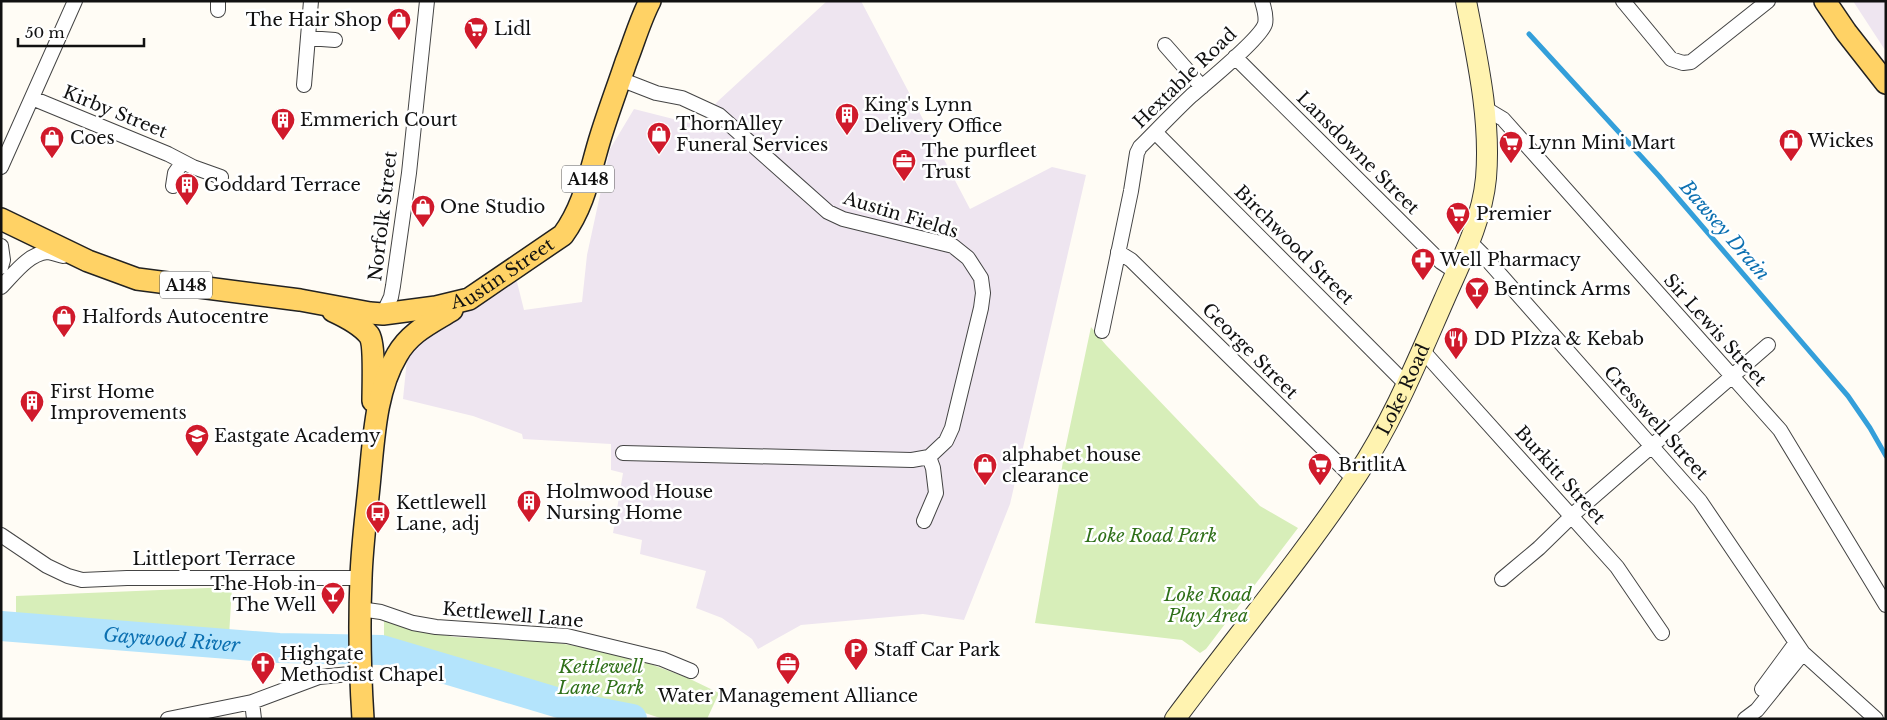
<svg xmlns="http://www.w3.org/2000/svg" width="1887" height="720" font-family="'Libre Baskerville',serif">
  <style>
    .industrial { fill: #eee5f0 }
    .green { fill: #d7eeb9 }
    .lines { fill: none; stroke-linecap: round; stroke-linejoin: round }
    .stream { stroke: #349fda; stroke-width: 5 }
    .river { stroke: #b4e4fc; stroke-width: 30 }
    .street-casing { stroke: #444; stroke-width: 16 }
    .secondary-casing { stroke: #333; stroke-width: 22 }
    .primary-casing { stroke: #222; stroke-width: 24 }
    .street { stroke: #fff; stroke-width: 14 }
    .secondary { stroke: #fff3b0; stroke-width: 20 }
    .primary { stroke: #ffd265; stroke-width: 21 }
    .labels { text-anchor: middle; stroke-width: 5; stroke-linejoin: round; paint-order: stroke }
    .shield { fill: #fff; stroke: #585858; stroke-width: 1 }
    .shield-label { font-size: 16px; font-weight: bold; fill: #111 }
    .poi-label { font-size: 18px; fill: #111; stroke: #fff; text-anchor: start }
    .street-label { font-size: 18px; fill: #111; stroke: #fff }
    .park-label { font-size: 18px; font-style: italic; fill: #2f7019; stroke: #fff }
    .water-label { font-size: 19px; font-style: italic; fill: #0c70b1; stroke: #fff }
  </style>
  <rect width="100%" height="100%" fill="#fffcf5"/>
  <path class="industrial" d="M827 1H861L970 209 1052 167 1086 175 1010 504 964 620 923 614 801 625 758 649 752 639 722 618 696 608 706 571 640 554 642 540 613 533 623 473 611 470V444L523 439 522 434 473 416 403 399 408 349 479 299 516 278 524 310 582 302 587 255 610 149 634 109 701 126 717 102Z
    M1853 1H1886V51L1885 50Z"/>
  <path class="green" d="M1091 327 1106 345 1260 506 1298 528 1206 649 1200 653 1182 640 1035 623 1065 450Z
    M232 587 228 652 100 637 16 633V596Z
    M384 620 412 629 454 637 552 642 623 654 688 678 719 693 707 719H663L645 713 571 698 496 678 384 644Z"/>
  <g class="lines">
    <path class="stream" d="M1529 34 1659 176 1848 396 1870 428 1886 456"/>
    <path class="river" id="s1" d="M1 626 279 648 382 650 576 708 632 719"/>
    <defs>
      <path id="street" d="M1623 1 1671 59 1683 63 1691 62 1768 1
        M218 10V1
        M308 38 335 40
        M1165 45 1202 87
        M1235 57 1441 262 1456 272
        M620 79 656 93 682 98 719 115 828 212 843 219 953 246 968 258 981 278 983 293 981 308 952 428 946 441 929 457 912 460 623 453
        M304 85 311 1
        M32 98 168 154 193 167 221 177
        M1483 107 1503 119 1780 430 1886 605
        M1155 132 1406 384
        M1 167 75 1
        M173 186 175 173 182 163
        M1469 241 1483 255 1700 501 1803 653 1876 719
        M1 246 3 260 1 267
        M1118 252 1131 260 1354 479
        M1 287C14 274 28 254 47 252 51 252 58 255 63 256
        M383 314 391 297 393 286 409 173 427 1
        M1102 331 1131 191 1137 153 1140 147C1157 130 1174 112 1191 96 1206 83 1260 39 1265 24 1267 16 1264 9 1262 1
        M1422 350 1617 567 1662 633
        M924 521 936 493 933 468 929 457
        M1 535 47 566 68 576 82 580 127 578H361
        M1502 579 1539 548 1577 511 1768 345
        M360 609 381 612 413 623 436 627 567 636 662 659 691 671
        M1762 689 1795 644
        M252 702 254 719
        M168 719 252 702 319 677 360 673
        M1745 719 1757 710 1803 653"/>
      <g id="secondary">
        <path id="s2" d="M1175 719C1236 637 1301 559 1357 475 1393 421 1418 359 1444 300 1461 261 1482 221 1486 178 1491 119 1477 58 1466 1"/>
      </g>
      <g id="primary">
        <path d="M1825 1 1846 32 1886 83"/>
        <path id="s3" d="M1 219 88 261 137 279 300 300 370 313 383 314 436 307 469 299 563 235C584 206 589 176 599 142 607 115 617 89 626 62 634 42 640 20 650 1"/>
        <path d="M333 311C346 317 360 324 369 335 375 343 373 389 373 401"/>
        <path d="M363 719C360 672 359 625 361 578 362 544 367 510 370 476 374 436 376 390 397 355 410 332 431 323 452 310"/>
      </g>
    </defs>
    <use href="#street" class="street-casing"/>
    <use href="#secondary" class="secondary-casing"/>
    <use href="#primary" class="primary-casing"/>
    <use href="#street" class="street"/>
    <use href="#secondary" class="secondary"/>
    <use href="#primary" class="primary"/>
  </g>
  <defs>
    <symbol id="shop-pin" viewBox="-11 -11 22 30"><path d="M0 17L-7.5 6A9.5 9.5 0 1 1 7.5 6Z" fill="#d01a2b" stroke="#fff"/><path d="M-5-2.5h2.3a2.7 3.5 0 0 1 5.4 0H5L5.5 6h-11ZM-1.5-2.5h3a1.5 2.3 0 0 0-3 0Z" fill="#fff"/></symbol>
    <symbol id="supermarket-pin" viewBox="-11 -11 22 30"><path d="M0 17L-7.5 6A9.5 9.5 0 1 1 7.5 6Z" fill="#d01a2b" stroke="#fff"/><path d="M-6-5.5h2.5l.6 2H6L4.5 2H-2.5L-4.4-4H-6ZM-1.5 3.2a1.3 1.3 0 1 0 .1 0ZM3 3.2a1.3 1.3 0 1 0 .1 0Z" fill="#fff"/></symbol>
    <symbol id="building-pin" viewBox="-11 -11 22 30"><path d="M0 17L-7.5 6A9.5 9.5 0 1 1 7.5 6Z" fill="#d01a2b" stroke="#fff"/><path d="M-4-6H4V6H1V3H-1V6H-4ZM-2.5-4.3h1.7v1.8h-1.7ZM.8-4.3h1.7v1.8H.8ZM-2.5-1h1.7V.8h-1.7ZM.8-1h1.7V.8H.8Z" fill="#fff"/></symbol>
    <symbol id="office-pin" viewBox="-11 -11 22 30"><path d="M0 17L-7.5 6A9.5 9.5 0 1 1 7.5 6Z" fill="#d01a2b" stroke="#fff"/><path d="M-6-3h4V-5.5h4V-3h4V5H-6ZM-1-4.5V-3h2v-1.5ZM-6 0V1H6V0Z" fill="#fff"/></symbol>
    <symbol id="pharmacy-pin" viewBox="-11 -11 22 30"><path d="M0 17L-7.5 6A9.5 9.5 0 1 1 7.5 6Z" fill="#d01a2b" stroke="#fff"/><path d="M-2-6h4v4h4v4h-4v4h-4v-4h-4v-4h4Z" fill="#fff"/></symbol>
    <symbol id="bar-pin" viewBox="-11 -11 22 30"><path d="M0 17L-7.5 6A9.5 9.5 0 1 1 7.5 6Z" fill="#d01a2b" stroke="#fff"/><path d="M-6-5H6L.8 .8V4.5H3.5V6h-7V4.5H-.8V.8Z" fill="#fff"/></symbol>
    <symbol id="restaurant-pin" viewBox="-11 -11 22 30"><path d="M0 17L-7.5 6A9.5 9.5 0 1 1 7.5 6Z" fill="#d01a2b" stroke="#fff"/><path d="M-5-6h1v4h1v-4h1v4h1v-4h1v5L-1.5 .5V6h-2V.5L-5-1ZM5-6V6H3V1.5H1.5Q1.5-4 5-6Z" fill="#fff"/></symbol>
    <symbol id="school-pin" viewBox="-11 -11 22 30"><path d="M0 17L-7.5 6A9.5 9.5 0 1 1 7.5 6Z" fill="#d01a2b" stroke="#fff"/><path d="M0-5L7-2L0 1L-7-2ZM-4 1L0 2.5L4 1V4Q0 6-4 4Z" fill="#fff"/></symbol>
    <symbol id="bus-pin" viewBox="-11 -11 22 30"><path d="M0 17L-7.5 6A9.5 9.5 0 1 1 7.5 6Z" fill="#d01a2b" stroke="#fff"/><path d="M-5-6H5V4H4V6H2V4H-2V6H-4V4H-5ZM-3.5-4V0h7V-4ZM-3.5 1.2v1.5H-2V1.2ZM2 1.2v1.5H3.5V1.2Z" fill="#fff"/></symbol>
    <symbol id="parking-pin" viewBox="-11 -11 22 30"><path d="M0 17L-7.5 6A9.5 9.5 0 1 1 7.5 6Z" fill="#d01a2b" stroke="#fff"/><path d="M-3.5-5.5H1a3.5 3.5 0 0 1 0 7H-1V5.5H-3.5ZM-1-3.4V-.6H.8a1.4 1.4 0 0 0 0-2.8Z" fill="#fff"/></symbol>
    <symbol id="church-pin" viewBox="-11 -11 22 30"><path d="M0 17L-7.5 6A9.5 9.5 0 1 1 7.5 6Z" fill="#d01a2b" stroke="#fff"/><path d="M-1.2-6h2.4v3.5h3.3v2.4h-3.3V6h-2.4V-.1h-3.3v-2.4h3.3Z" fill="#fff"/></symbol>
  </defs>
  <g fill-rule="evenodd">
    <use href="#shop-pin" x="385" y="6" width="28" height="38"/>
    <use href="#supermarket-pin" x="462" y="15" width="28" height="38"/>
    <use href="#building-pin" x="833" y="101" width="28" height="38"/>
    <use href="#building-pin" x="269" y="106" width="28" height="38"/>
    <use href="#shop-pin" x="645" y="120" width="28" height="38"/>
    <use href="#shop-pin" x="38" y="124" width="28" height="38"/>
    <use href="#shop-pin" x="1777" y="127" width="28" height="38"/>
    <use href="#supermarket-pin" x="1497" y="129" width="28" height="38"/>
    <use href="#office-pin" x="890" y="147" width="28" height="38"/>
    <use href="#building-pin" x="173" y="171" width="28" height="38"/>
    <use href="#shop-pin" x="409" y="193" width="28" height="38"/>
    <use href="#supermarket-pin" x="1444" y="200" width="28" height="38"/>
    <use href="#pharmacy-pin" x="1409" y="246" width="28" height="38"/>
    <use href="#bar-pin" x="1463" y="275" width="28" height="38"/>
    <use href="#shop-pin" x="50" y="303" width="28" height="38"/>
    <use href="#restaurant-pin" x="1442" y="325" width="28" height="38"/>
    <use href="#building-pin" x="18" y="388" width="28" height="38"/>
    <use href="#school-pin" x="183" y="422" width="28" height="38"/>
    <use href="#shop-pin" x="971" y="451" width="28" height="38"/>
    <use href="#supermarket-pin" x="1306" y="451" width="28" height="38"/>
    <use href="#building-pin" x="515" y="488" width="28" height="38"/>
    <use href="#bus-pin" x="364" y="499" width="28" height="38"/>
    <use href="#bar-pin" x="319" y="580" width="28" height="38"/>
    <use href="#parking-pin" x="842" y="636" width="28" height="38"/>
    <use href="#church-pin" x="249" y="650" width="28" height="38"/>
    <use href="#office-pin" x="774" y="650" width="28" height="38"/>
  </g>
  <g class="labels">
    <g class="shield">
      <rect x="562" y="165.5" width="52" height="27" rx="4"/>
      <rect x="160" y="271.5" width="52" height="27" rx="4"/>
    </g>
    <g class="shield-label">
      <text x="588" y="185">A148</text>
      <text x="186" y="291">A148</text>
    </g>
    <g class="poi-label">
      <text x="382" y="26" text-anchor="end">The Hair Shop</text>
      <text x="494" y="35">Lidl</text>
      <text x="864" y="111">King's Lynn<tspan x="864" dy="21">Delivery Office</tspan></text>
      <text x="300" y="126">Emmerich Court</text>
      <text x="676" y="130">ThornAlley<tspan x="676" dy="21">Funeral Services</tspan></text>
      <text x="70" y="144">Coes</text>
      <text x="1808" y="147">Wickes</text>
      <text x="1528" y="149">Lynn Mini Mart</text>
      <text x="922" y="157">The purfleet<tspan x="922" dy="21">Trust</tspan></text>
      <text x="204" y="191">Goddard Terrace</text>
      <text x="440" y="213">One Studio</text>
      <text x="1476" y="220">Premier</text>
      <text x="1440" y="266">Well Pharmacy</text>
      <text x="1494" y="295">Bentinck Arms</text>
      <text x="82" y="323">Halfords Autocentre</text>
      <text x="1474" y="345">DD PIzza &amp; Kebab</text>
      <text x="50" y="398">First Home<tspan x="50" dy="21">Improvements</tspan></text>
      <text x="214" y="442">Eastgate Academy</text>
      <text x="1002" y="461">alphabet house<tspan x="1002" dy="21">clearance</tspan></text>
      <text x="1338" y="471">BritlitA</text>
      <text x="546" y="498">Holmwood House<tspan x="546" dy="21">Nursing Home</tspan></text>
      <text x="396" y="509">Kettlewell<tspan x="396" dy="21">Lane, adj</tspan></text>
      <text x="316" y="590" text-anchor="end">The Hob in<tspan x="316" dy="21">The Well</tspan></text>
      <text x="874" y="656">Staff Car Park</text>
      <text x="280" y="660">Highgate<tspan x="280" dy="21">Methodist Chapel</tspan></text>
      <text x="788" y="702" text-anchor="middle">Water Management Alliance</text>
    </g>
    <g class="street-label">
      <text transform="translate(1185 78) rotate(-44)" y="6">Hextable Road</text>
      <text transform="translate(115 112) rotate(22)" y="6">Kirby Street</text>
      <text transform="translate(1358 153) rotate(45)" y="6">Lansdowne Street</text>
      <text transform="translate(901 215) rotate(17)" y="6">Austin Fields</text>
      <text transform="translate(383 216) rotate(-83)" y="6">Norfolk Street</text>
      <text transform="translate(1294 245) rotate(45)" y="6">Birchwood Street</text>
      <text dy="6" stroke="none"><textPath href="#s3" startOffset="526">Austin Street</textPath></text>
      <text transform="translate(1715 330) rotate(48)" y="6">Sir Lewis Street</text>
      <text transform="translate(1250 351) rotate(45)" y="6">George Street</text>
      <text dy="6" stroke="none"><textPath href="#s2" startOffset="402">Loke Road</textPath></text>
      <text transform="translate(1656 423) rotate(48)" y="6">Cresswell Street</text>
      <text transform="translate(1560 475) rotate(48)" y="6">Burkitt Street</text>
      <text x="214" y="565">Littleport Terrace</text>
      <text transform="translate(513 615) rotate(5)" y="6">Kettlewell Lane</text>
    </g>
    <g class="park-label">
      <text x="1151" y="542">Loke Road Park</text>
      <text x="1208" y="601">Loke Road<tspan x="1208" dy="21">Play Area</tspan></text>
      <text x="601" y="673">Kettlewell<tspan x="601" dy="21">Lane Park</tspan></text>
    </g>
    <g class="water-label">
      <text transform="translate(1725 230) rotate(49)" y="7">Bawsey Drain</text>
      <text dy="7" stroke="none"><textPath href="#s1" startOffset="171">Gaywood River</textPath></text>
    </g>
  </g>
  <rect width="1887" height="720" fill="none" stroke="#111111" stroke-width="5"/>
  <path d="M18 38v8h126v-8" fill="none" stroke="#111111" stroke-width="2.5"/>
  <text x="25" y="38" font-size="15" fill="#111111" stroke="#ffffff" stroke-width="4" paint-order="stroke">50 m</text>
</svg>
